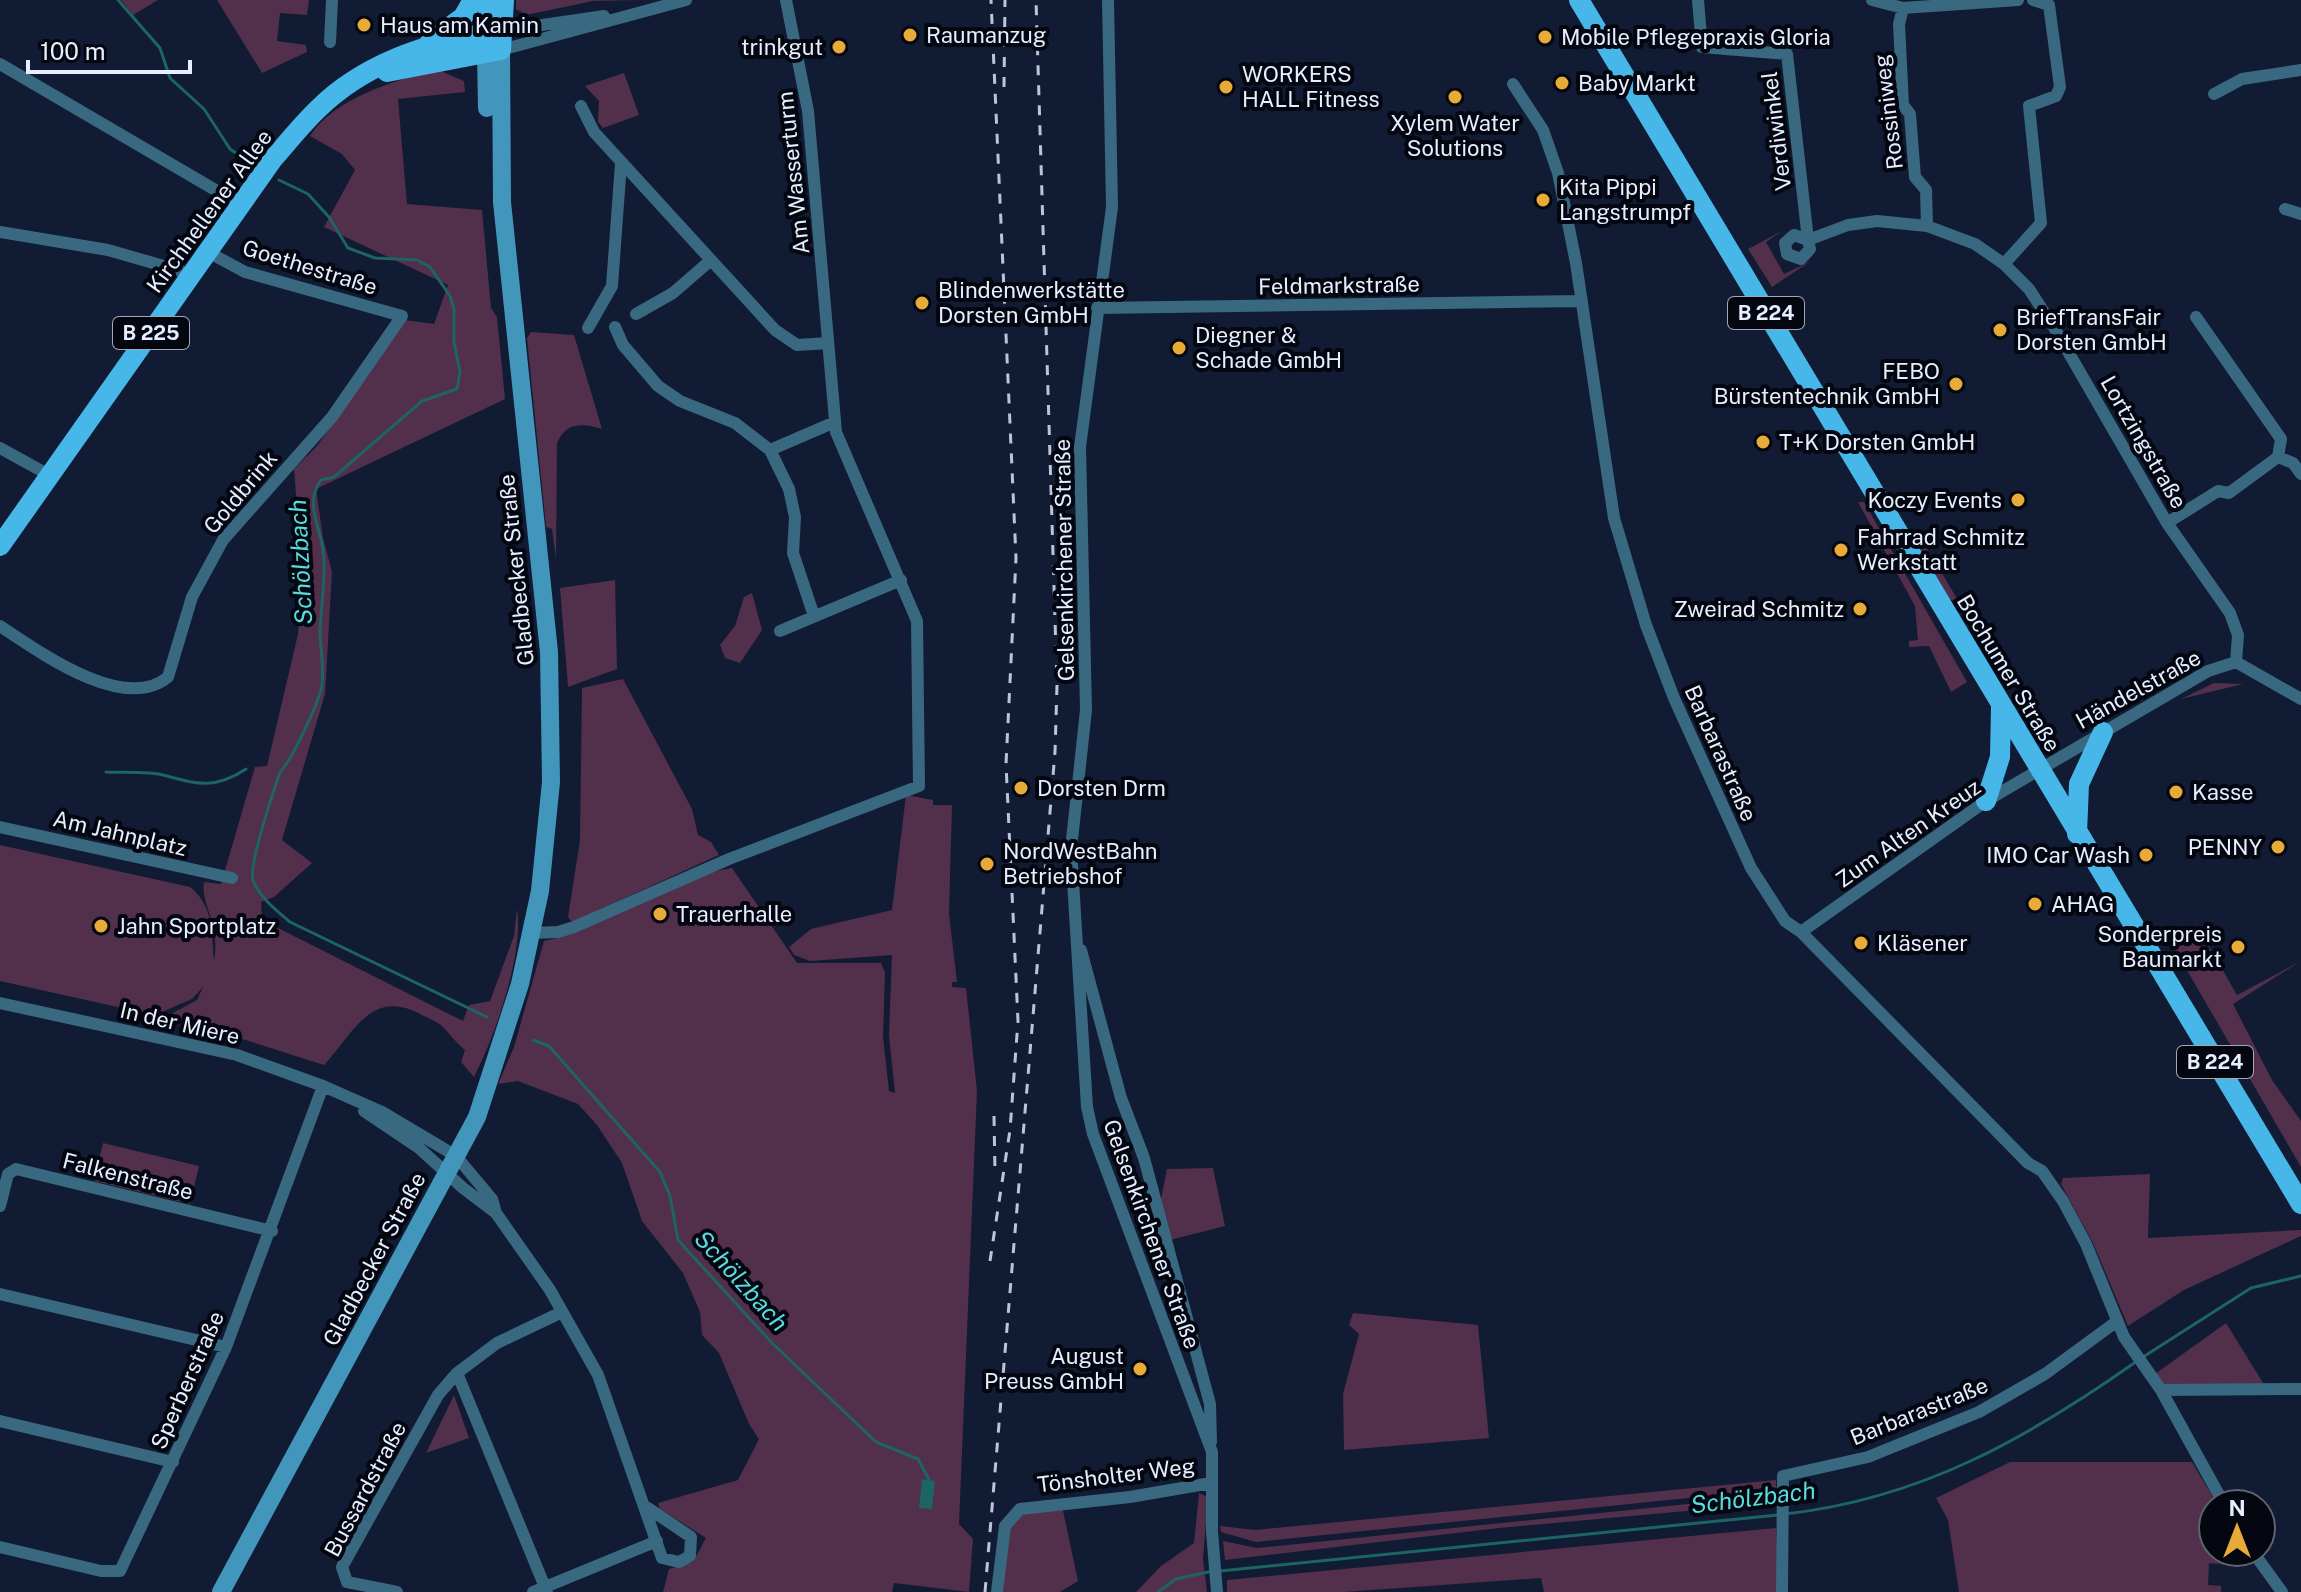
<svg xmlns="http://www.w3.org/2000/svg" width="2301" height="1592" font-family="'Public Sans',sans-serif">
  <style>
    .green { fill: #522f4a }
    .water { fill: #1d6465 }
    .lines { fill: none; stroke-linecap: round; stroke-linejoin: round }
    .stream { stroke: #1d6465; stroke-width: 3 }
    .minor { stroke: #386981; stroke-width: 12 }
    .secondary { stroke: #4295bb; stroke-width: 18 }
    .primary { stroke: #47b7e9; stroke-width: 20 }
    .rail { stroke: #bcc5d7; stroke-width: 3; stroke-dasharray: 10 10; stroke-linecap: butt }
    .poi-dot { fill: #e9ab38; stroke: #040610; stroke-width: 3 }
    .labels { text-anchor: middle; stroke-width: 8; stroke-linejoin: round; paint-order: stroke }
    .shield { fill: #040610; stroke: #a2a8b7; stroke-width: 2 }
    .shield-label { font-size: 20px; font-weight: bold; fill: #e6eeff }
    .poi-label { font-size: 22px; fill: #e6eeff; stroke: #040610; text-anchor: start }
    .street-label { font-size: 22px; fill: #e6eeff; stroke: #040610 }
    .water-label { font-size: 24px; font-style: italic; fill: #57dcdf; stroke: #040610 }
  </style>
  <rect width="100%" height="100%" fill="#111b33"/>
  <path class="green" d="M121 0H158L133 15Z
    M217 0H309L307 15 280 13 277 41 306 45 307 52 262 73Z
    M516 0H638L593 1 526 15 516 9Z
    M436 69 464 81 465 92 398 99 407 204 482 210 491 308 497 317 505 399 316 489 323 538 332 572 325 694 282 840 312 863 274 897 261 902 262 920 463 1021 469 1005 490 1001 514 936 517 909C524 954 495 1036 474 1077L461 1062 465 1050C456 1043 451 1035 443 1027 438 1022 428 1018 422 1015 371 987 354 1033 324 1065L236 1037 167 1023 169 1015 197 1000 203 987 192 999 164 1011 163 1017 0 981V845L190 887C215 907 211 934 214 960 221 926 200 903 204 882L221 884 255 767 267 766 298 634 302 574 294 469 317 446 405 320 434 324 448 285 324 227 355 170 342 154 310 136C334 98 395 81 436 69Z
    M624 73 639 115 603 128 598 122 599 101 585 86Z
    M1782 231 1766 242 1784 274 1811 261 1772 287 1748 249Z
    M531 332 574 335 602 429C582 423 566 422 557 443L556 559 552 529 546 527 527 338Z
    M1858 502H1864L1967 682 1951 692 1929 646 1909 647V641L1918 640 1915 606Z
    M1922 540 1959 602 1948 599 1914 547Z
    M615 580 617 669 568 687 560 588Z
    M752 593 762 630 740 663 725 658 720 645 735 626 744 597Z
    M623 679 692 809 698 835 711 842 719 855 572 922 568 917 580 840 582 688Z
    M2214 683 2243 684 2181 699Z
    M906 795 933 800V805H952L949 914 957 982H952V987L966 988 977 1091 959 1524 973 1539 969 1592 894 1583 892 1592H663L669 1569 693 1562 706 1538 660 1509 658 1503 738 1480 759 1439 749 1424 719 1353 702 1335 700 1312 683 1273 642 1221 622 1163 597 1125 578 1104 518 1081 498 1084 514 1047 544 941C609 928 666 878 732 868L797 963H881L885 973 883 1037 889 1091 895 1093 889 1035 892 955 810 961 794 955 789 947 811 929 892 910Z
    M2191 927 2200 931 2237 995 2301 961 2233 1004 2272 1080 2301 1121V1167L2166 934Z
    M103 1143 199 1166 190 1204 94 1181Z
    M1213 1168 1225 1226 1170 1240 1160 1204 1167 1169Z
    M2150 1174 2148 1238 2301 1230V1236L2184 1290 2128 1326 2093 1243 2061 1184 2063 1178Z
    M1353 1313 1478 1325 1489 1438 1344 1450 1343 1394 1359 1334 1349 1325Z
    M2226 1323 2265 1386 2165 1387 2155 1374Z
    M454 1395 469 1438 426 1453Z
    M2010 1462H2192L2217 1504H2213V1552H2246L2249 1556 2231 1565 2209 1563 2208 1585 2221 1586V1592H1959L1948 1520 1936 1498Z
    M1776 1480V1489L1256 1542 1221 1532 1220 1526 1255 1530Z
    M1199 1493 1208 1497 1203 1559 1207 1592H1136L1161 1566 1194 1543Z
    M1776 1495 1775 1503 1499 1528 1225 1560 1223 1541 1257 1548Z
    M1062 1506 1078 1581 1060 1592H1003L1006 1535 1019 1513Z
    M1776 1528 1779 1592H1544L1541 1578 1344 1592H1227V1580Z"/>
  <path class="water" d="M922 1479 935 1481 932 1509 919 1508Z"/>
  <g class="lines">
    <path class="stream" d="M118 0 160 48 170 78 204 109 230 149 246 160
      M279 180 308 194 329 217 348 248 375 258 417 260 430 267 450 296 454 309V342L460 372 457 389 422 401 334 477 321 480C304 504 320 525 323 550 327 579 320 607 320 636 321 652 324 668 322 685 320 700 291 762 280 772 274 790 248 866 253 880 259 897 277 911 290 922L487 1017
      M106 772C124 773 146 771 163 775 197 784 214 790 246 769
      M533 1040 549 1046 660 1172 670 1196 678 1240 772 1343 876 1442 918 1459 929 1480
      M2143 1357 2251 1288 2301 1276
      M1785 1514C1921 1499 2028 1438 2137 1361
      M1220 1571 1778 1515
      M1158 1592 1176 1579 1213 1571"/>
    <path class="minor" d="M1108 0 1112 207 1080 447 1086 710 1071 849 1087 1107 1093 1134 1212 1452V1532L1217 1592
      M1698 0 1702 47 1787 54 1808 240 1810 249 1801 259 1787 254 1785 243 1794 235 1808 240 1848 225 1877 221 1927 226 1975 244 2004 264 2029 289 2055 329 2167 523 2230 613 2238 635 2236 662
      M1872 0 1903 8 2018 0
      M1903 8 1899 24 1903 105 1910 114 1915 177 1926 190 1927 226
      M501 31 604 16
      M330 42 332 0
      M501 50 686 0
      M0 64 241 205
      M1513 84 1543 130 1558 173 1576 263 1614 518 1646 625 1674 698 1751 868 1785 921 1801 932 2028 1163 2042 1171 2063 1201 2086 1244 2124 1337 2161 1390 2224 1504
      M2214 94 2242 79 2301 70
      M581 106 594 132 775 330 797 345 828 343
      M2285 209 2301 214
      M0 232 108 250 181 271
      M2004 264 2041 223 2029 106 2056 96 2060 87 2049 5 2033 0
      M1097 308 1582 301
      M636 314 673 293 711 260
      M2196 317 2281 439 2278 457
      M615 327 623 345 658 386 680 401 735 423 770 450 789 489 795 517 793 553 814 616
      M588 328 612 286 621 163
      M0 448 49 475
      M770 450 835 422
      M2167 523 2218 491 2229 493 2278 457 2293 463 2301 474
      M0 626C38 651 124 714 168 677L192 597 223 540 332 417 402 316 245 272 208 252
      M780 631 901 580
      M0 827 232 878
      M1801 932 1986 801 2208 671 2236 662 2301 699
      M532 933 558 932 574 927 729 859 919 786 917 621 836 432 808 111 786 0
      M1081 950 1121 1098 1144 1158 1200 1367 1210 1404 1211 1442
      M0 1003 237 1055 323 1086 382 1112 456 1156 492 1199 496 1213 550 1290 598 1375 662 1558 679 1562 690 1556 691 1537 648 1508
      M364 1111 419 1148 463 1188 496 1213
      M0 1206 8 1174 16 1169 272 1231
      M0 1294 226 1347
      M457 1373 547 1592
      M2161 1390 2301 1389
      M0 1421 173 1462
      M0 1547 101 1571H120L226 1347 323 1086
      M2253 1552 2282 1592
      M397 1592 347 1582 342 1567 438 1395 457 1373 497 1343 562 1312
      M533 1592 657 1541
      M997 1592 1005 1526 1020 1509 1130 1497 1211 1483
      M1782 1592 1783 1476 1868 1457 1979 1412 2045 1374 2116 1322"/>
    <path class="secondary" d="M486 52 487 108
      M221 1592 477 1117 520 984 540 891 551 782 549 652 502 202 501 50"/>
    <path class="primary" d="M1579 0 2301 1204
      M430 41 463 17 473 0
      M486 44 489 0
      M387 72 501 50 504 0
      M0 546 273 159C288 142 303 123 319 108 367 61 436 40 501 31
      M1986 801 2000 757 2001 707
      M2077 834 2079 784 2103 732"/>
    <path class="rail" d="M1004 87 1005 0
      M994 1116 995 1173
      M990 1261 1010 1130 1018 1021 1006 764 1016 558 991 0
      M985 1592 1055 752 1057 685 1036 0"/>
  </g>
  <g class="poi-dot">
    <circle cx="364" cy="25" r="8"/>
    <circle cx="910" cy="35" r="8"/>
    <circle cx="1545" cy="37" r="8"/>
    <circle cx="839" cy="47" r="8"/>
    <circle cx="1562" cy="83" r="8"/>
    <circle cx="1226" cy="87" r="8"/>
    <circle cx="1455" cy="97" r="8"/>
    <circle cx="1543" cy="200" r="8"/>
    <circle cx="922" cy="303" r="8"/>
    <circle cx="2000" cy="330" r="8"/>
    <circle cx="1179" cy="348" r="8"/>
    <circle cx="1956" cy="384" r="8"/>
    <circle cx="1763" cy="442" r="8"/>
    <circle cx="2018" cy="500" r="8"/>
    <circle cx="1841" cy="550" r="8"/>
    <circle cx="1860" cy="609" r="8"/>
    <circle cx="1021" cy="788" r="8"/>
    <circle cx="2176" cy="792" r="8"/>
    <circle cx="2278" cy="847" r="8"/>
    <circle cx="2146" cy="855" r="8"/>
    <circle cx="987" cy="864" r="8"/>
    <circle cx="2035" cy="904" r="8"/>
    <circle cx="660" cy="914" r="8"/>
    <circle cx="101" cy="926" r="8"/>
    <circle cx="1861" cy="943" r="8"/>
    <circle cx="2238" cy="947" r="8"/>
    <circle cx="1140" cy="1369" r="8"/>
  </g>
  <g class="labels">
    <g class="shield">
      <rect x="1728" y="297" width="76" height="32" rx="6"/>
      <rect x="113" y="317" width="76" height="32" rx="6"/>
      <rect x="2177" y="1046" width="76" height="32" rx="6"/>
    </g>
    <g class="shield-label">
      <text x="1766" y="320">B 224</text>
      <text x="151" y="340">B 225</text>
      <text x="2215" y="1069">B 224</text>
    </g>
    <g class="poi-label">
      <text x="380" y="33">Haus am Kamin</text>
      <text x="926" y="43">Raumanzug</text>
      <text x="1561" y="45">Mobile Pflegepraxis Gloria</text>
      <text x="823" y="55" text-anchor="end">trinkgut</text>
      <text x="1242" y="82">WORKERS<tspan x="1242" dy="25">HALL Fitness</tspan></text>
      <text x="1578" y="91">Baby Markt</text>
      <text x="1455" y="131" text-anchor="middle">Xylem Water<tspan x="1455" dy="25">Solutions</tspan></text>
      <text x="1559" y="195">Kita Pippi<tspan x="1559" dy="25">Langstrumpf</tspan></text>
      <text x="938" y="298">Blindenwerkstätte<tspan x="938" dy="25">Dorsten GmbH</tspan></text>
      <text x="2016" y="325">BriefTransFair<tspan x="2016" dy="25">Dorsten GmbH</tspan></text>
      <text x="1195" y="343">Diegner &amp;<tspan x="1195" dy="25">Schade GmbH</tspan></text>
      <text x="1940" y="379" text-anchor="end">FEBO<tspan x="1940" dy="25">Bürstentechnik GmbH</tspan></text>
      <text x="1779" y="450">T+K Dorsten GmbH</text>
      <text x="2002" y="508" text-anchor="end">Koczy Events</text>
      <text x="1857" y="545">Fahrrad Schmitz<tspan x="1857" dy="25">Werkstatt</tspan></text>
      <text x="1844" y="617" text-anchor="end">Zweirad Schmitz</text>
      <text x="1037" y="796">Dorsten Drm</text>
      <text x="2192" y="800">Kasse</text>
      <text x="2262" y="855" text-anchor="end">PENNY</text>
      <text x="1003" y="859">NordWestBahn<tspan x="1003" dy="25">Betriebshof</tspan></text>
      <text x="2130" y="863" text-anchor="end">IMO Car Wash</text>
      <text x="2051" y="912">AHAG</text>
      <text x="676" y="922">Trauerhalle</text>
      <text x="117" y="934">Jahn Sportplatz</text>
      <text x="2222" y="942" text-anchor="end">Sonderpreis<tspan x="2222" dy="25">Baumarkt</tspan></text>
      <text x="1877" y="951">Kläsener</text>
      <text x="1124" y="1364" text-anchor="end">August<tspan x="1124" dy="25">Preuss GmbH</tspan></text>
    </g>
    <g class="street-label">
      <text transform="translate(1888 112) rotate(-97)" y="8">Rossiniweg</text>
      <text transform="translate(1776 131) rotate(-97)" y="8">Verdiwinkel</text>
      <text transform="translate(793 173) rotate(-96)" y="8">Am Wasserturm</text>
      <text transform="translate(209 211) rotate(-54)" y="8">Kirchhellener Allee</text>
      <text transform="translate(310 267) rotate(17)" y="8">Goethestraße</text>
      <text transform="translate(1339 285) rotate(-1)" y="8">Feldmarkstraße</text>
      <text transform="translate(2144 442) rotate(60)" y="8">Lortzingstraße</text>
      <text transform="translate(240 492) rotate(-50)" y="8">Goldbrink</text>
      <text transform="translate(1064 560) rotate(-91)" y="8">Gelsenkirchener Straße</text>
      <text transform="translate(516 570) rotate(-96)" y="8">Gladbecker Straße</text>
      <text transform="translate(2009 673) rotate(59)" y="8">Bochumer Straße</text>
      <text transform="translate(2138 689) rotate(-29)" y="8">Händelstraße</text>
      <text transform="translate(1721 753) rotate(66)" y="8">Barbarastraße</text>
      <text transform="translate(120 833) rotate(13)" y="8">Am Jahnplatz</text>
      <text transform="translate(1908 833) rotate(-35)" y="8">Zum Alten Kreuz</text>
      <text transform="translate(180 1023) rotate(13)" y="8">In der Miere</text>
      <text transform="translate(128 1176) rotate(14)" y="8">Falkenstraße</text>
      <text transform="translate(1152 1234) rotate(70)" y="8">Gelsenkirchener Straße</text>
      <text transform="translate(374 1259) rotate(-62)" y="8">Gladbecker Straße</text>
      <text transform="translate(187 1380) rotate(-66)" y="8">Sperberstraße</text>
      <text transform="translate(1919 1411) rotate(-22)" y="8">Barbarastraße</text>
      <text transform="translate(1116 1475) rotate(-7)" y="8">Tönsholter Weg</text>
      <text transform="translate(365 1489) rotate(-62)" y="8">Bussardstraße</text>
    </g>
    <g class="water-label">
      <text transform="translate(301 562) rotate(-93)" y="8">Schölzbach</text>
      <text transform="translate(741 1281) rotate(48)" y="8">Schölzbach</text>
      <text transform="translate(1753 1498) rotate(-7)" y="8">Schölzbach</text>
    </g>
  </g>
  <g transform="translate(2237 1528)"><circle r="38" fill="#040610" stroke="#5e6370" stroke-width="2"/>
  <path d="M0-6L14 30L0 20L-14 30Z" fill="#e9ab38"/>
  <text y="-12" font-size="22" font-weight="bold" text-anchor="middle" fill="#e6eeff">N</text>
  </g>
  <path d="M28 60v12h162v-12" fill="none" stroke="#e6eeff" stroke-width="4"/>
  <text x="40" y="60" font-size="24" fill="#e6eeff" stroke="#040610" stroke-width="6" paint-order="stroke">100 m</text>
</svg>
